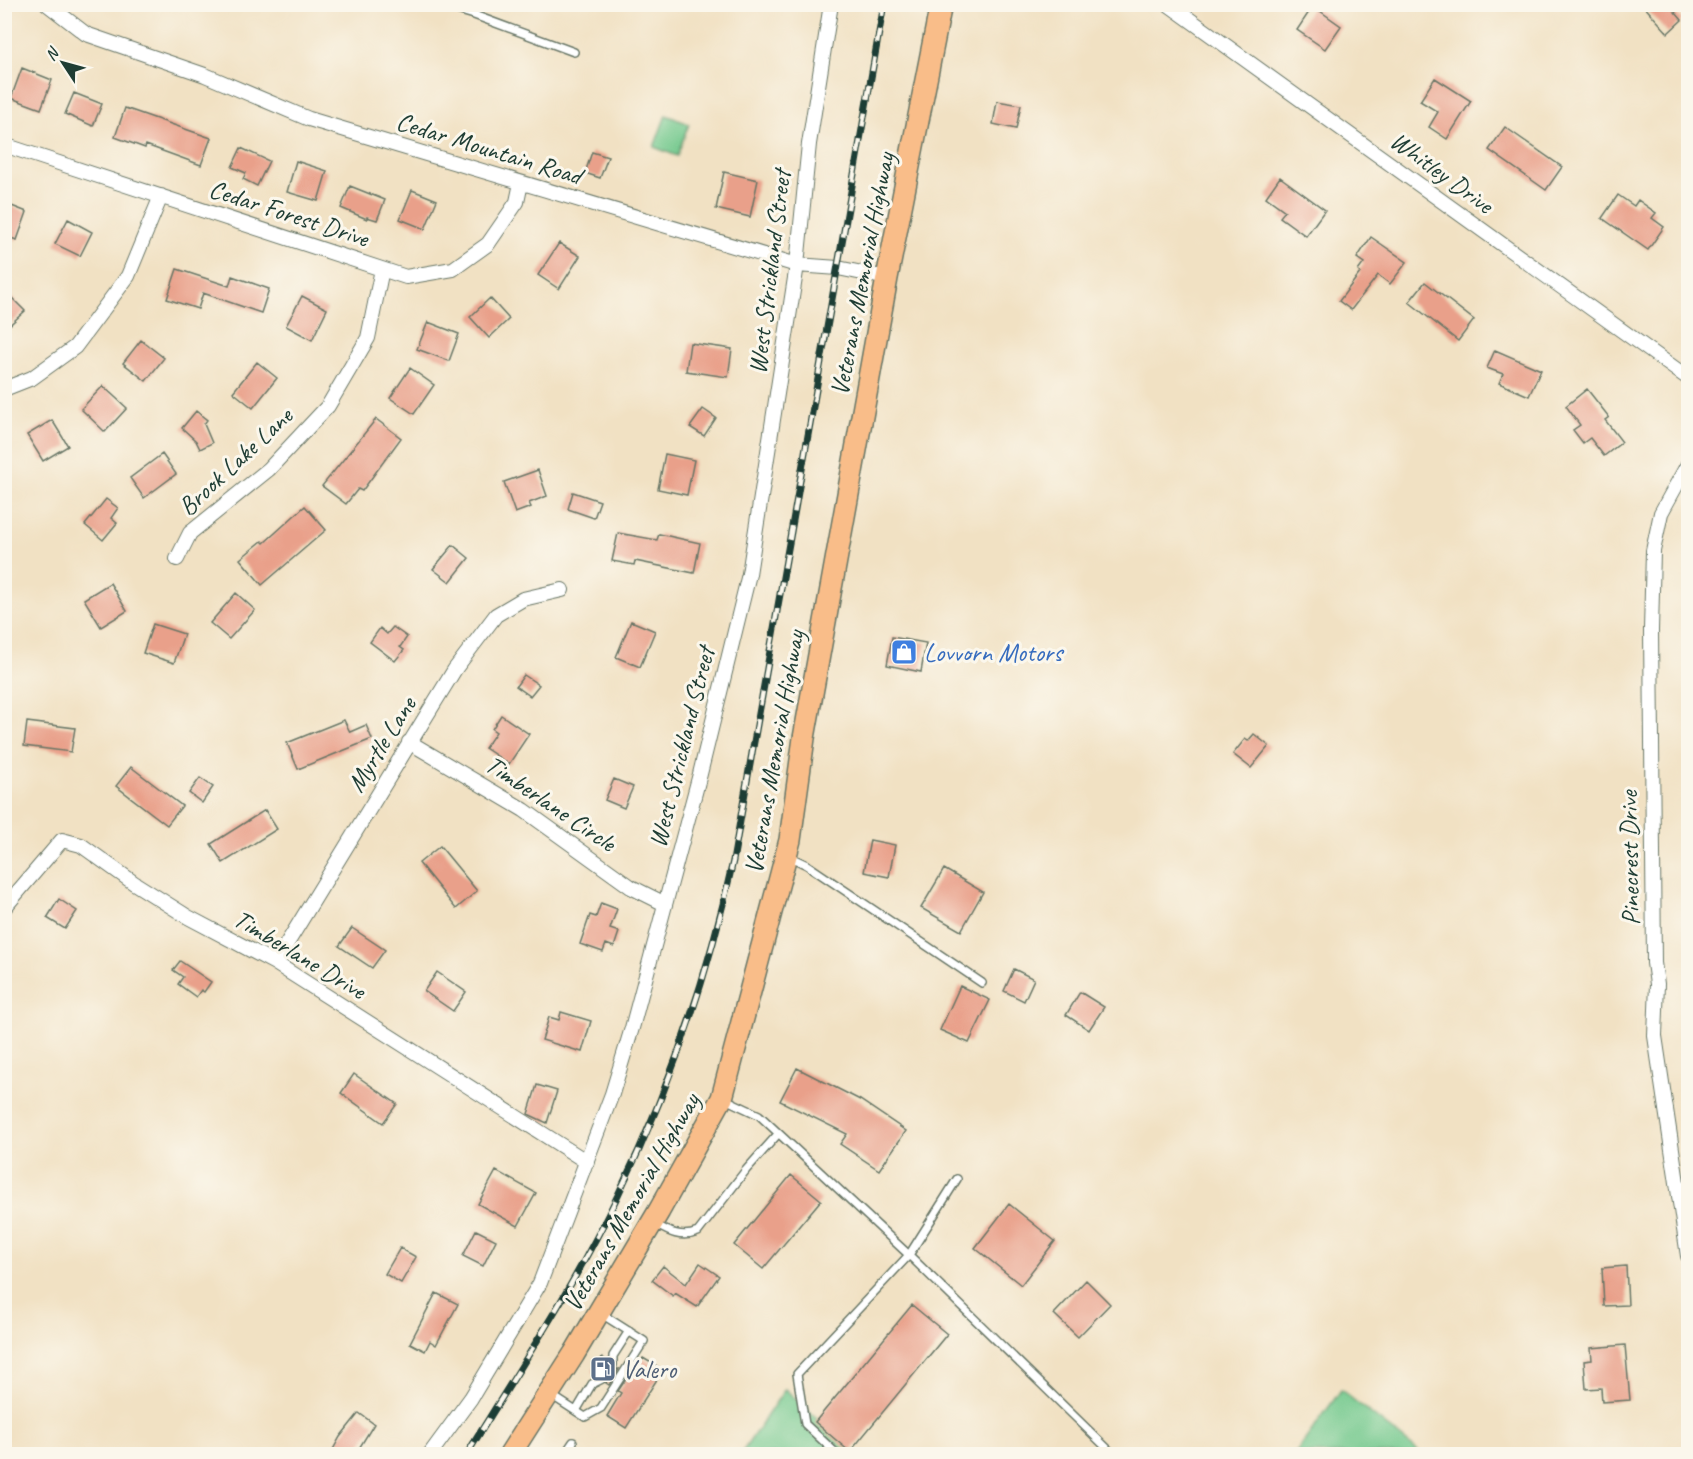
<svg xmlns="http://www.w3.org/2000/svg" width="1693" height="1459" font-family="Caveat,sans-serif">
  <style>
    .green { fill: #74c98e; stroke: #4a8361; stroke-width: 1.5 }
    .building { fill: #e9a08a }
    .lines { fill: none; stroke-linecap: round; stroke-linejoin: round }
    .lane-casing { stroke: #687666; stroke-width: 10 }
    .street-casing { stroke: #687666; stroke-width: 16 }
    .primary-casing { stroke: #687666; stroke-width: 24 }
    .lane { stroke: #fff; stroke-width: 7 }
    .street { stroke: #fff; stroke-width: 14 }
    .primary { stroke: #f9bd89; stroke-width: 21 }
    .rail-casing { stroke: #1f3d34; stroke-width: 7 }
    .rail { stroke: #fbf7ec; stroke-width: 4.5; stroke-dasharray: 14; stroke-linecap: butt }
    .labels { text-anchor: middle; stroke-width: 6; stroke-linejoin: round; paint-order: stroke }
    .street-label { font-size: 26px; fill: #1f3d34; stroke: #fbf7ec }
    .shop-label { font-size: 26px; fill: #366cbe; stroke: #fbf7ec; text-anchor: start }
    .service-label { font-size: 26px; fill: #4e5e75; stroke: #fbf7ec; text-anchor: start }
  </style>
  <rect width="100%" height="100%" fill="#fbf7ec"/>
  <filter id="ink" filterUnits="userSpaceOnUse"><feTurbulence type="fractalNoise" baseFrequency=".0167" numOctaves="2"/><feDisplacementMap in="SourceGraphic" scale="12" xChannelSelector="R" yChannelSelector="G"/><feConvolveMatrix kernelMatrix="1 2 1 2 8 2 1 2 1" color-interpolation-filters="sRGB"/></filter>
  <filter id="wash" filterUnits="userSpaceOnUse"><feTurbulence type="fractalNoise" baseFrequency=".008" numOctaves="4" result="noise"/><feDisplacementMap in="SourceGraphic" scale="24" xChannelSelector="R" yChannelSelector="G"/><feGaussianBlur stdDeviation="1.35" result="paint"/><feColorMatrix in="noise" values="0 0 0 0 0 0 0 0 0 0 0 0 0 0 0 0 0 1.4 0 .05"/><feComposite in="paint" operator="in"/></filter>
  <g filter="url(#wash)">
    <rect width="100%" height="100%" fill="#f1e1c3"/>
    <path class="green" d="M666 115 689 124 677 156 654 147Z
      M785 1389 856 1454H741Z
      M1341 1390 1422 1454H1295Z"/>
    <g id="blocks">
      <path class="building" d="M1642 4H1668L1682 20 1668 33Z
        M1313 6 1341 26 1325 49 1297 30Z
        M22 68 52 80 41 109 11 98Z
        M1435 78 1471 101 1447 139 1429 127 1438 112 1420 101Z
        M74 93 102 104 93 126 65 114Z
        M997 101 1021 105 1016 129 993 124Z
        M125 108 211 138 201 165 146 145 145 148 115 137Z
        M1505 127 1562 167 1546 190 1489 150Z
        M241 148 269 161 257 186 243 179 246 173 232 167Z
        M592 152 608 157 600 178 585 173Z
        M296 161 327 171 318 201 287 192Z
        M724 172 758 180 750 217 716 209Z
        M1280 177 1325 210 1306 236 1280 217 1285 211 1266 197Z
        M350 186 385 200 377 220 367 217V219L341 208Z
        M412 190 437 200 425 229 400 219Z
        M1618 195 1634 206 1638 200 1656 213 1652 218 1664 227 1648 250 1602 218Z
        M4 203 27 212 17 240 4 236Z
        M68 219 92 232 80 256 55 244Z
        M1371 237 1407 262 1390 284 1378 275 1351 310 1339 301 1360 273 1358 271 1364 263 1357 258Z
        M559 243 580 256 559 289 538 275Z
        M177 269 229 286 232 276 269 289 261 313 203 293 198 309 167 299Z
        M1425 282 1474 320 1458 341 1409 302Z
        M4 290 25 311 4 330Z
        M302 296 327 309 312 340 286 326Z
        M490 298 509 319 489 338 470 317Z
        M428 322 459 334 449 361 417 349Z
        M141 340 164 358 146 381 123 363Z
        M690 343 732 349 728 377 686 371Z
        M1495 350 1541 370 1529 396 1499 383 1503 374 1487 368Z
        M257 362 277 378 253 408 233 392Z
        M410 368 434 385 414 414 390 398Z
        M103 386 127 408 105 432 81 409Z
        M1587 389 1609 417 1605 420 1622 442 1604 456 1590 438 1583 443 1573 430 1580 425 1566 406Z
        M703 409 716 418 704 436 690 427Z
        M196 411 207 420 204 424 212 443 200 449 196 441 182 428Z
        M376 419 401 438 362 491 358 489 346 504 322 486Z
        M52 420 68 446 43 461 27 435Z
        M162 454 176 474 144 498 130 478Z
        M665 454 694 460 687 495 658 489Z
        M538 470 547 496 529 503 531 507 515 513 504 482Z
        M573 492 600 501 594 518 568 509Z
        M106 499 118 508 111 518 117 523 103 540 85 525Z
        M305 506 326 530 262 585 240 559 262 541 264 543Z
        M618 533 657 540 659 534 700 543 694 573 635 561 634 565 612 561Z
        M453 545 469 558 450 582 433 569Z
        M110 583 127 611 101 627 84 599Z
        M236 593 255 610 229 639 210 623Z
        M631 621 655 631 640 667 616 657Z
        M153 624 184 634 174 663 143 653Z
        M393 627 407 637 400 647 404 650 395 661 370 642 380 628 387 634Z
        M892 637 926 643 921 672 887 665Z
        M524 675 539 685 530 696 516 686Z
        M501 715 529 734 509 764 485 748 496 732 492 729Z
        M344 720 350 732 366 725 372 739 298 769 287 743Z
        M27 722 75 728 71 752 24 746Z
        M1254 734 1269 746 1251 768 1233 754 1245 739 1248 741Z
        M131 767 182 806 167 825 116 786Z
        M200 778 213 787 202 803 189 793Z
        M614 779 633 787 624 808 605 800Z
        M265 810 277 829 223 863 211 844Z
        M870 840 895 845 889 877 864 872Z
        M440 846 477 891 456 909 419 863Z
        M944 869 983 892 961 931 921 908Z
        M59 899 77 911 65 929 47 918Z
        M601 903 617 909 610 929 619 932 614 947 606 944 603 952 580 944 590 915 596 917Z
        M352 928 385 950 372 968 339 946Z
        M180 961 211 982 204 992 201 990 196 997 178 984 183 977 173 970Z
        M1014 969 1034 979 1024 1001 1004 991Z
        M437 972 466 992 453 1011 424 991Z
        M960 986 990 1000 969 1043 940 1030Z
        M1080 992 1104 1007 1089 1030 1066 1015Z
        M561 1012 591 1021 582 1052 542 1040 549 1017 559 1020Z
        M797 1068 860 1100 906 1131 879 1170 840 1144 847 1134 780 1101Z
        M354 1074 397 1104 383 1123 341 1093Z
        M537 1085 557 1091 547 1123 528 1114Z
        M496 1171 536 1193 518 1226 478 1204Z
        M791 1175 821 1200 763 1269 734 1245Z
        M1009 1204 1055 1241 1021 1285 975 1248Z
        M476 1230 496 1240 483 1266 463 1256Z
        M400 1248 416 1257 401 1283 385 1274Z
        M700 1263 719 1276 697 1307 675 1293 673 1296 652 1280 663 1266 686 1284Z
        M1626 1266 1628 1305 1604 1306 1602 1268Z
        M1086 1280 1110 1304 1078 1337 1054 1314Z
        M436 1293 458 1304 436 1345 430 1341 425 1351 410 1343Z
        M912 1305 947 1334 850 1452 815 1422Z
        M1625 1345 1630 1400 1602 1402 1601 1388 1586 1389 1584 1361 1592 1360 1591 1348Z
        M602 1357 607 1361 610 1370 619 1369 609 1385 606 1383 608 1379 606 1375 602 1373 597 1375 592 1372Z
        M643 1358 663 1370 626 1428 607 1416 621 1393 618 1391 628 1376 631 1378Z
        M359 1413 374 1424 355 1455H330L340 1437Z"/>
    </g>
  </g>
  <g filter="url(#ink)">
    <use href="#blocks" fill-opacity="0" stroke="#687666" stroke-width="1.5"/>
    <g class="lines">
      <defs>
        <path id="lane" d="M437 4 474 15 574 52
          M474 15 477 4
          M788 856 807 865 982 983
          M725 1099 759 1115 909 1255 1113 1454
          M655 1224C669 1232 681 1239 698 1232L746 1170 778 1134
          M613 1365V1356L629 1331
          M551 1395 585 1417 601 1408 644 1341 600 1313
          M576 1411 592 1384 602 1379
          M565 1454 573 1442
          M837 1454 805 1424 797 1374 909 1255 957 1179"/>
        <path id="street" d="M47 4 86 34 205 75 309 119 797 265 838 268 887 278
          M1168 4 1688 378
          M4 145 406 277 453 269 488 244 517 202 521 183
          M4 389 32 378 75 347 128 276 161 196
          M1688 464 1661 513 1653 551 1651 630 1654 963 1657 984 1655 1036 1688 1256
          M177 559 190 533 269 469 328 406 368 338 382 269
          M409 742 524 810 631 887 665 904
          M4 908 62 840 81 845 134 883 188 917 275 963 587 1162
          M275 963 455 669 496 615 523 599 562 590
          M430 1454 471 1398 540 1283 612 1094 632 1028 700 774 749 574 797 265 809 144 831 4"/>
        <path id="primary" d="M510 1454 574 1354 659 1211 722 1098 790 840 804 738 887 278 941 4"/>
      </defs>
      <use href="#lane" class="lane-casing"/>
      <use href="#street" class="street-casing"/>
      <use href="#primary" class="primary-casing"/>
      <use href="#lane" class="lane"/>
      <use href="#street" class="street"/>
      <use href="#primary" class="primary"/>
      <defs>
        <path id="rail" d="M467 1454C519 1369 575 1285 618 1195 670 1088 708 977 733 861L884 4"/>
      </defs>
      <use href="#rail" class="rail-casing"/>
      <use href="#rail" class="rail"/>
    </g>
  </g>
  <defs>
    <symbol id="shop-square" viewBox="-11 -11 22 22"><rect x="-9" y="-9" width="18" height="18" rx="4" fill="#3f7fe0" stroke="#fbf7ec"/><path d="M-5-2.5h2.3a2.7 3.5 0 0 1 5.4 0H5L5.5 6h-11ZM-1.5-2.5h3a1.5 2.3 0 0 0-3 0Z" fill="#fff"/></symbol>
    <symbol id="fuel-square" viewBox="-11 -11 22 22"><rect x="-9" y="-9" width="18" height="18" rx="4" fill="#5c6f8a" stroke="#fbf7ec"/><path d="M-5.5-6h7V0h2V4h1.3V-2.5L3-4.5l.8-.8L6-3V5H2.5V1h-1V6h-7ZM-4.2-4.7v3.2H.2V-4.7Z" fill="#fff"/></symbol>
  </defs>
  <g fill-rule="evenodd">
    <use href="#shop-square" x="889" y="637" width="30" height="30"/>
    <use href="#fuel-square" x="588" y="1354" width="30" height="30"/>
  </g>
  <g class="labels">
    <g class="street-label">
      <text transform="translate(489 148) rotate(17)" y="9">Cedar Mountain Road</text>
      <text transform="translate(1442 172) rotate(36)" y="9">Whitley Drive</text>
      <text transform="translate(289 213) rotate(18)" y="9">Cedar Forest Drive</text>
      <text transform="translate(769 272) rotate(-83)" y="9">West Strickland Street</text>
      <text transform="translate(862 274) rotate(-79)" y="9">Veterans Memorial Highway</text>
      <text transform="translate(235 461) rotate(-43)" y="9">Brook Lake Lane</text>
      <text transform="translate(381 744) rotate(-58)" y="9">Myrtle Lane</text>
      <text transform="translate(681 747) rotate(-76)" y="9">West Strickland Street</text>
      <text transform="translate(774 752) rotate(-80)" y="9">Veterans Memorial Highway</text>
      <text transform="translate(551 803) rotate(34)" y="9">Timberlane Circle</text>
      <text transform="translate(1629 858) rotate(-91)" y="9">Pinecrest Drive</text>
      <text transform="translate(300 954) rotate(31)" y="9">Timberlane Drive</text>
      <text transform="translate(631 1202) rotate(-60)" y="9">Veterans Memorial Highway</text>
    </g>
    <g class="shop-label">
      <text x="924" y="661">Lovvorn Motors</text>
    </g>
    <g class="service-label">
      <text x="622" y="1378">Valero</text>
    </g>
  </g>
  <rect width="1693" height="1459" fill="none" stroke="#fbf7ec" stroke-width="24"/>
  <g transform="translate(63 63) rotate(306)" stroke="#fbf7ec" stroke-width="4.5" paint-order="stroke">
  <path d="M0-4.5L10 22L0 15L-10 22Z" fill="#1f3d34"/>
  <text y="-9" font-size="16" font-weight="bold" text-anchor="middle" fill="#1f3d34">N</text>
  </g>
</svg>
